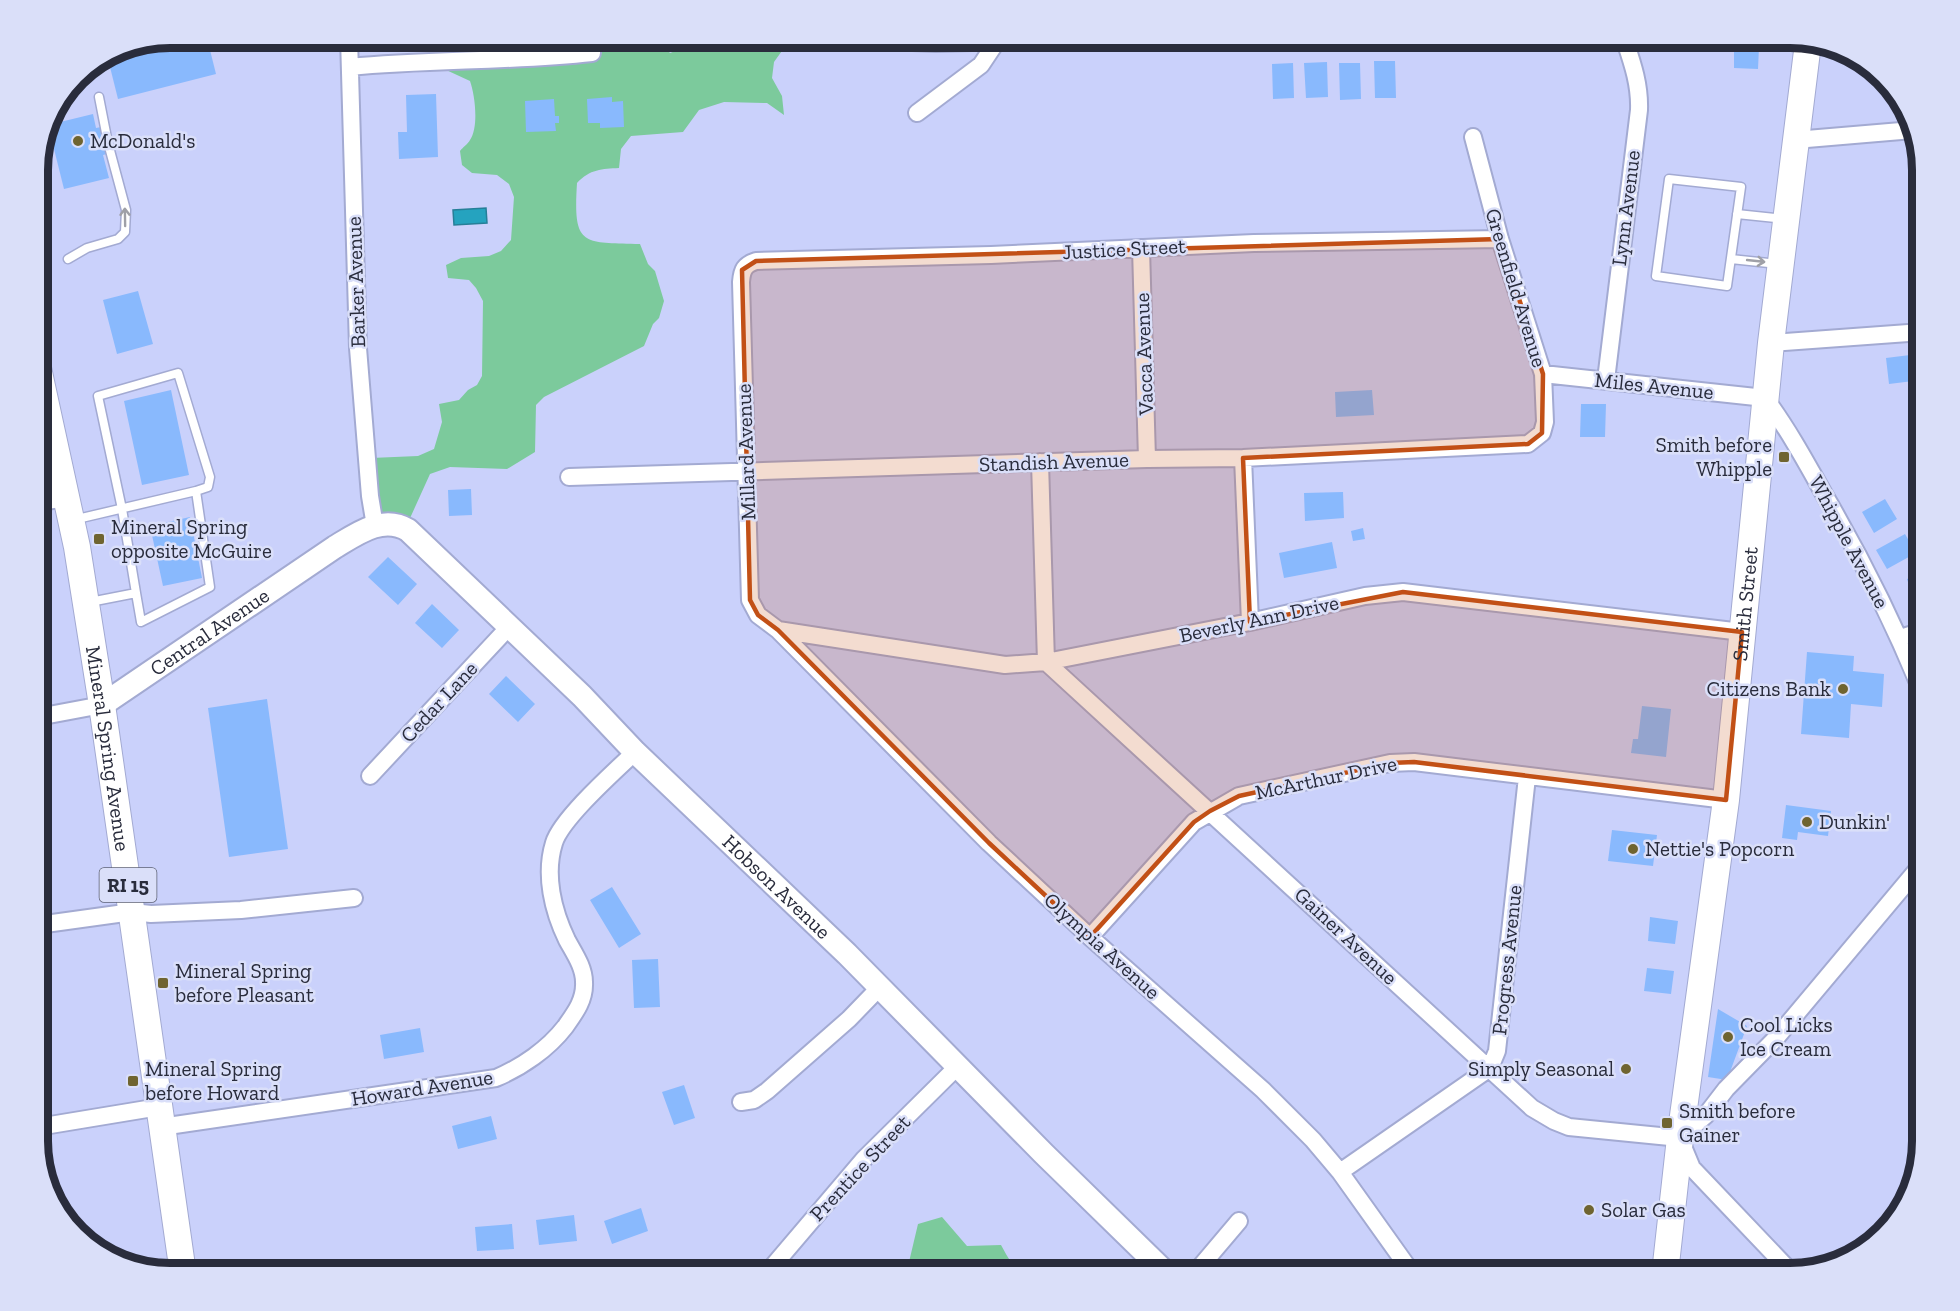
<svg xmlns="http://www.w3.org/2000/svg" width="1960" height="1311" font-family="'Zilla Slab',serif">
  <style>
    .green { fill: #7cca9c }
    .water { fill: #25a3bf; stroke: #267f98; stroke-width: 1.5 }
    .building { fill: #89b9fd }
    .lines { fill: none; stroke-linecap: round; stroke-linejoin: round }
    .lane-casing { stroke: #a3aad2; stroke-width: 11 }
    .street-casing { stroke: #a3aad2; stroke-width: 20 }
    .secondary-casing { stroke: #a3aad2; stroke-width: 26 }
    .primary-casing { stroke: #a3aad2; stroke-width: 28 }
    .lane { stroke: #fff; stroke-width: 8 }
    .street { stroke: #fff; stroke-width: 16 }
    .secondary { stroke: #fff; stroke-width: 22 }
    .primary { stroke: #fff; stroke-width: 26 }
    .oneway { stroke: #9fa0a7 }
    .marked { fill: #c25016; fill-opacity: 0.2; stroke: #c25016; stroke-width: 4.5; stroke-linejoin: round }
    .poi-dot { fill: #6f6430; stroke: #dadff9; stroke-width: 2 }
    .labels { text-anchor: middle; stroke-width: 5; stroke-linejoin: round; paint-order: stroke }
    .shield { fill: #dadff9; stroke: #5e6275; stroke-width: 1.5 }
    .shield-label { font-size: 20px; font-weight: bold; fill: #292c3c }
    .poi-label { font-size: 21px; fill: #292c3c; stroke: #dadff9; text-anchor: start }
    .street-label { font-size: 21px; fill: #292c3c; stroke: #dadff9 }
    .rim { fill: none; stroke: #292c3c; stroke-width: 8 }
  </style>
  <rect width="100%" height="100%" fill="#cad1fb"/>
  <path class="green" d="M438 38H657L670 53 697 43 701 38H784L790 44 784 48 774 62 772 78 782 96 784 115 767 103 724 102 699 110 683 132 631 136 621 149 619 168C602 169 590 169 577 183 573 247 582 242 640 244L648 264 655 271 664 301 659 318 653 324 644 346 544 397 536 405 535 452 507 469 450 467 430 474 406 527 383 525 371 458 418 456 434 449 442 422 439 404 459 400 468 390 477 385 482 376 483 301 476 288 469 280 448 278 446 265 461 258 489 256 501 251 511 240 514 197 509 184 497 175 472 173 462 165 460 151C463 147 468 144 470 140 479 127 475 95 470 81L444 69 409 65 428 53Z
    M942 1217 967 1246 1001 1245C1015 1271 1015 1269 1044 1271V1273H893L909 1262 918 1224Z"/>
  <path class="water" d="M486 208 487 223 454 225 453 210Z"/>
  <path class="building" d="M170 38H207L216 74 118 99 107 55 119 47Z
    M1734 46 1759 47 1758 69 1734 68Z
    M1374 61H1395L1396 98H1375Z
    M1327 62 1328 97 1306 98 1304 63Z
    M1293 63 1294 98 1273 99 1272 64Z
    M1339 63H1360L1361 99 1340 100Z
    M436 94 438 157 399 159 398 132H407L406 95Z
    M612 97V102L623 101 624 127 600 128V123H588L587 99Z
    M554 99 555 116H559V123H555L556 131 526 132 525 101Z
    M93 114 96 128 101 127 107 154 103 155 109 178 64 189 48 125Z
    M138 291 153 344 117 354 103 300Z
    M1910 355 1913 381 1889 384 1886 358Z
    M171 390 189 475 142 485 124 401Z
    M1372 390 1374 415 1336 417 1335 392Z
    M1581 404H1606L1605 437H1580Z
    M471 489 472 515 449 516 448 490Z
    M1343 492 1344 518 1305 521 1304 493Z
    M1885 499 1897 519 1874 533 1862 512Z
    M190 517 202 578 163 586 150 526Z
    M1363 528 1365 539 1353 541 1351 531Z
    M1905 534 1916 553 1887 569 1876 550Z
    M1332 542 1337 568 1284 578 1279 553Z
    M388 557 417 584 398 605 368 577Z
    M1922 574V601L1915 603 1907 579Z
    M432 604 459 630 442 648 415 623Z
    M1807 652 1854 656 1853 671 1884 674 1882 707 1851 704 1849 738 1801 734Z
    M506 676 535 704 518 722 489 694Z
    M267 699 288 849 229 857 208 708Z
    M1642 706 1671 709 1666 757 1631 753 1633 739H1638Z
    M1786 805 1831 811 1828 836 1798 832 1797 840 1782 838Z
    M1612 830 1657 835 1653 866 1608 861Z
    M612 887 641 934 619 948 590 900Z
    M1650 917 1678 921 1675 944 1648 941Z
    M658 959 660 1007 634 1008 632 960Z
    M1647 968 1674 971 1671 994 1644 991Z
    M1718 1009 1747 1026 1727 1080 1708 1077Z
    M420 1028 424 1052 384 1059 380 1035Z
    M684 1085 695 1118 674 1125 662 1092Z
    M491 1116 497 1139 458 1149 452 1126Z
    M641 1208 648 1231 612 1244 604 1221Z
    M574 1215 577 1241 539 1245 536 1220Z
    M512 1224 514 1249 477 1251 475 1227Z"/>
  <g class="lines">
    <defs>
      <path id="lane" d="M1669 179 1741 187 1727 286 1656 276Z
        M1737 214 1784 219
        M68 259 87 248 118 239 125 232 126 210 108 143 99 97
        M1731 259 1778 264
        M73 520 196 491 208 487 210 477 178 373 98 396 122 509 136 593 90 602
        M136 593 141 622 210 587 196 491"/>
      <path id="street" d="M349 38 358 348 370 496 375 526
        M818 38 936 43 1113 38
        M350 67C430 59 511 62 592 53
        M917 113 981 65 997 41
        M1795 140 1913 130
        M1141 248 1147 459
        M1771 343 1922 332
        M1543 374 1765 398C1788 429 1806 462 1825 496 1862 559 1894 624 1922 692
        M1606 380 1639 110C1640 84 1632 62 1624 38
        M1243 458 1250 622
        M1040 462 1046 662 1532 1108 1554 1121 1569 1127 1680 1138
        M569 477 1147 459 1243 458 1528 444 1542 433 1545 422 1543 374 1500 239 1473 137
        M38 502 68 498
        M778 630 1005 665 1046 662 1250 622 1365 596 1403 592 1742 632
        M1900 638 1922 631
        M38 717 102 705
        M370 776 508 628
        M38 925 132 912 151 914 241 910 354 898
        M1090 937 1194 822 1239 796 1390 763 1414 762 1726 800
        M741 1102 754 1100 767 1091 849 1019 879 988
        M38 1127 159 1107
        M161 1127 496 1078C522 1067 548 1049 565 1027 575 1013 585 1000 584 982 584 967 574 953 567 940 553 911 544 875 554 843 561 819 615 771 635 752
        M1680 1138 1706 1115 1726 1089 1776 1038 1922 864
        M1682 1144 1692 1168 1792 1273
        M1340 1172 1490 1068 1497 1051 1527 777
        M628 1273 651 1270
        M767 1273 864 1159 958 1066
        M1195 1273 1239 1221
        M1412 1273 1340 1172 1313 1140 1263 1090 1090 937 989 843 778 630 758 615 750 600 741 282C742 270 744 265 756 261L991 255 1254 243 1500 239"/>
      <g id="secondary">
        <path id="s1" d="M102 705 335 547C358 533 383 515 408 530L582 696 635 752 847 954 1044 1154 1166 1273"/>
      </g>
      <g id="primary">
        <path id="s2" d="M38 368 77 547 102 705 183 1273"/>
        <path id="s3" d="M1665 1273 1680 1138 1726 800 1771 343 1808 43"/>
      </g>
    </defs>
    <use href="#lane" class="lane-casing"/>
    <use href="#street" class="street-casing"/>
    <use href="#secondary" class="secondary-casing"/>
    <use href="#primary" class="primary-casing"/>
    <use href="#lane" class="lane"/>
    <use href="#street" class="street"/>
    <use href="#secondary" class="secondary"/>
    <use href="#primary" class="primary"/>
  </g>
  <defs><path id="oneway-shaft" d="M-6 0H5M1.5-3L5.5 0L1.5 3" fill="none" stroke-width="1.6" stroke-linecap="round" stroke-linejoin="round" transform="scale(1.5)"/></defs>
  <g class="oneway">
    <use href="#oneway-shaft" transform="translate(125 217) rotate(-91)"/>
    <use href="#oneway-shaft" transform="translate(1756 261) rotate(6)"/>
  </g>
  <path class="marked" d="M1500 239 1543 374 1542 433 1528 444 1243 458 1250 622 1403 592 1742 632 1726 800 1414 762 1390 763 1239 796 1210 811 1194 822 1090 937 989 843 778 630 758 615 750 600 742 270 756 261Z"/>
  <g class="poi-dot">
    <circle cx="78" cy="141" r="6"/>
    <rect x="1778" y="451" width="12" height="12" rx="3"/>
    <rect x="93" y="533" width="12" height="12" rx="3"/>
    <circle cx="1843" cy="689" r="6"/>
    <circle cx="1807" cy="822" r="6"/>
    <circle cx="1633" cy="849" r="6"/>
    <rect x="157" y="977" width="12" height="12" rx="3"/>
    <circle cx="1728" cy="1037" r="6"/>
    <circle cx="1626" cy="1069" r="6"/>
    <rect x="127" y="1075" width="12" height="12" rx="3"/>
    <rect x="1661" y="1117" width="12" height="12" rx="3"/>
    <circle cx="1589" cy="1210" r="6"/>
  </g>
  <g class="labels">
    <rect class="shield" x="99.5" y="868" width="57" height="34" rx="4.5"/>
    <g class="shield-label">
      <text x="128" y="892">RI 15</text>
    </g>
    <g class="poi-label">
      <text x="90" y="148">McDonald's</text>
      <text x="1772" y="452" text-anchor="end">Smith before<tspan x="1772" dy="24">Whipple</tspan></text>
      <text x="111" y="534">Mineral Spring<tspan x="111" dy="24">opposite McGuire</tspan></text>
      <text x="1831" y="696" text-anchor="end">Citizens Bank</text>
      <text x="1819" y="829">Dunkin'</text>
      <text x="1645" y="856">Nettie's Popcorn</text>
      <text x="175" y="978">Mineral Spring<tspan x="175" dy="24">before Pleasant</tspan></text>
      <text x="1740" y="1032">Cool Licks<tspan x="1740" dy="24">Ice Cream</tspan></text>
      <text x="145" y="1076">Mineral Spring<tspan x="145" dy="24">before Howard</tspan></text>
      <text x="1614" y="1076" text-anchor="end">Simply Seasonal</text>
      <text x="1679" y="1118">Smith before<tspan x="1679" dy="24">Gainer</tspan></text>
      <text x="1601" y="1217">Solar Gas</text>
    </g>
    <g class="street-label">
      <text transform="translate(1626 208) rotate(-83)" y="7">Lynn Avenue</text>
      <text transform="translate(1124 249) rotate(-3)" y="7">Justice Street</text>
      <text transform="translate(356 282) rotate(-92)" y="7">Barker Avenue</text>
      <text transform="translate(1516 288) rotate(73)" y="7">Greenfield Avenue</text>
      <text transform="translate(1144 354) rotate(-92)" y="7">Vacca Avenue</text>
      <text transform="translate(1654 386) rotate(6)" y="7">Miles Avenue</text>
      <text transform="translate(746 452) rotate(-92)" y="7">Millard Avenue</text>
      <text transform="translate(1054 462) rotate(-2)" y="7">Standish Avenue</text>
      <text transform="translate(1849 542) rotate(62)" y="7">Whipple Avenue</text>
      <text dy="7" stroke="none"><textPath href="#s3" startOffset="674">Smith Street</textPath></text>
      <text transform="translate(1259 619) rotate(-12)" y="7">Beverly Ann Drive</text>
      <text dy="7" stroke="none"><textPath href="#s1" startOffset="130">Central Avenue</textPath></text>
      <text transform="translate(439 702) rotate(-47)" y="7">Cedar Lane</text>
      <text dy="7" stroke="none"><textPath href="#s2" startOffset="387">Mineral Spring Avenue</textPath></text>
      <text transform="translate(1326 778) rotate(-12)" y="7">McArthur Drive</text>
      <text dy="7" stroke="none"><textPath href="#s1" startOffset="874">Hobson Avenue</textPath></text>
      <text transform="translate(1346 936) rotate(43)" y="7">Gainer Avenue</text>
      <text transform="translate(1102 946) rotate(42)" y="7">Olympia Avenue</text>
      <text transform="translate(1507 960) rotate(-84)" y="7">Progress Avenue</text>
      <text transform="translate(422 1088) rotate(-9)" y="7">Howard Avenue</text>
      <text transform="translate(860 1168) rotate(-47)" y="7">Prentice Street</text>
    </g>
  </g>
  <path d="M0 0H1960V1311H0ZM170 48H1790A122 122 0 0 1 1912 170V1141A122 122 0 0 1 1790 1263H170A122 122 0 0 1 48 1141V170A122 122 0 0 1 170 48Z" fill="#dadff9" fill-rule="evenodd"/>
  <path class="rim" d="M170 48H1790A122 122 0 0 1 1912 170V1141A122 122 0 0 1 1790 1263H170A122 122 0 0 1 48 1141V170A122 122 0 0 1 170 48Z"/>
</svg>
